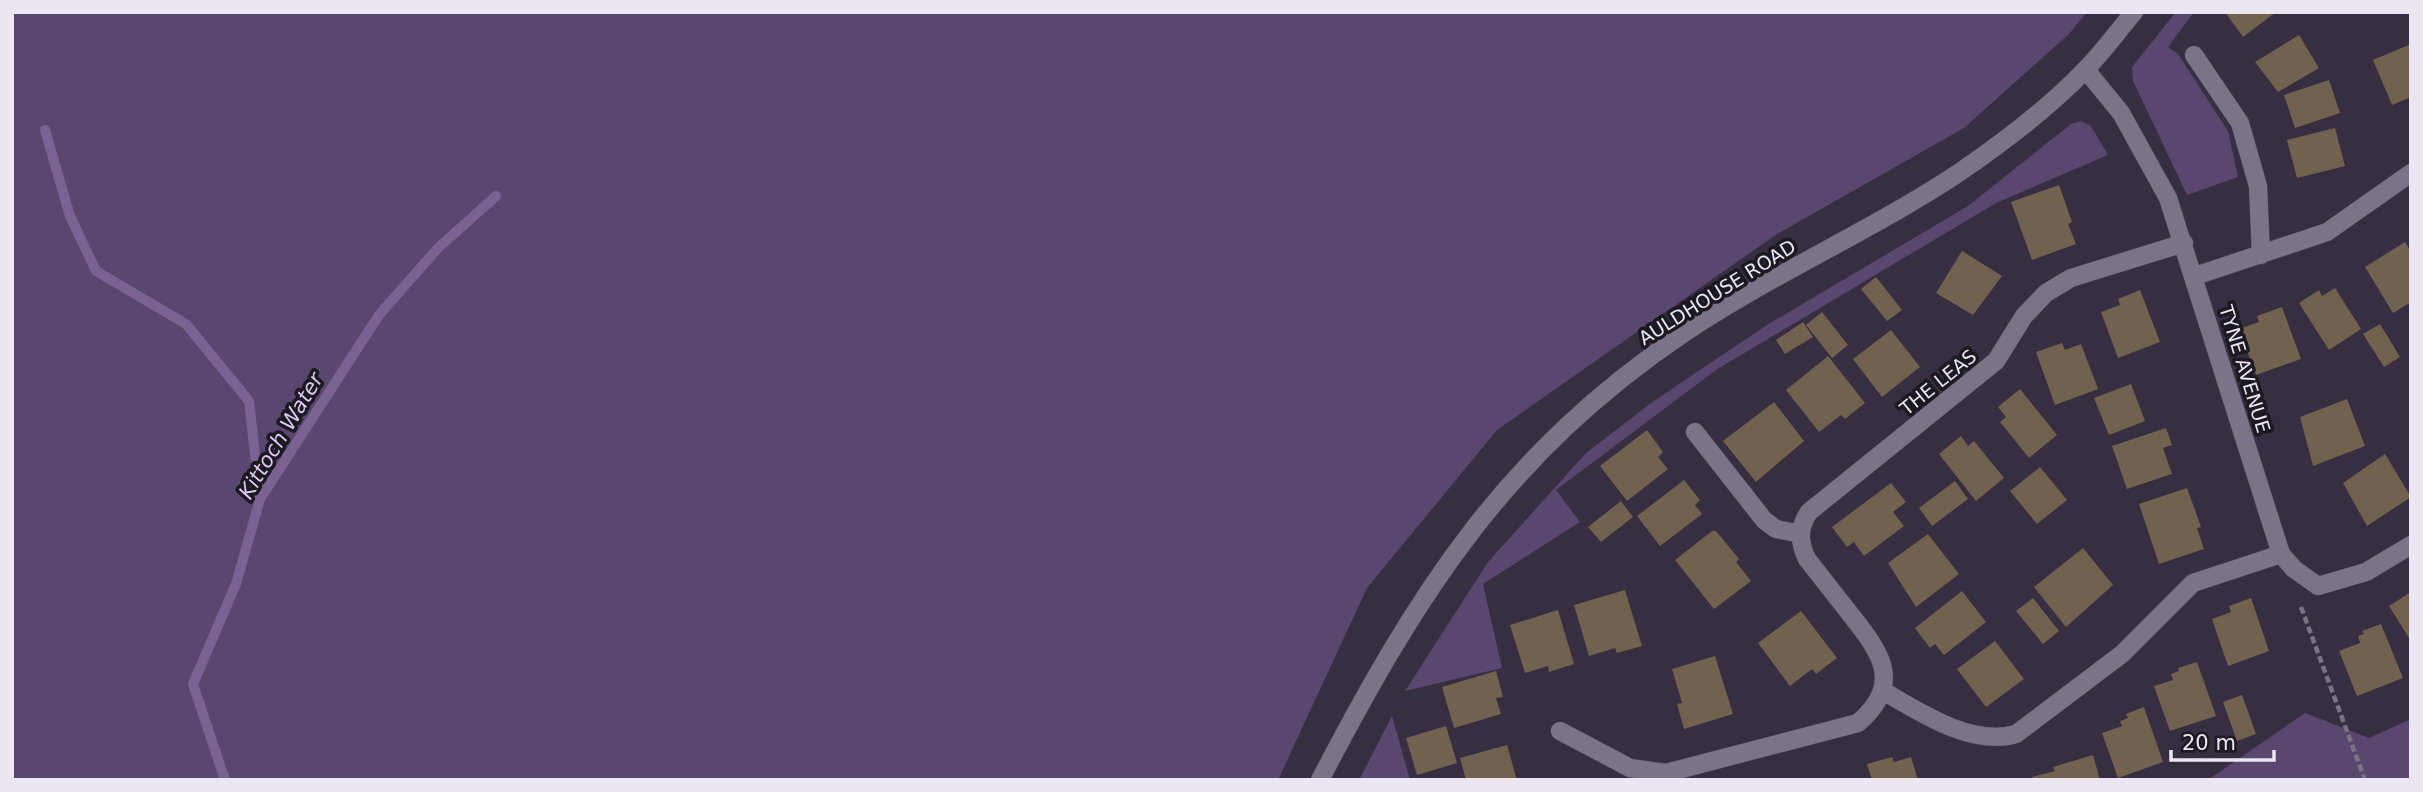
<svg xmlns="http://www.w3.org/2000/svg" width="2423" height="792" font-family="'DejaVu Sans',sans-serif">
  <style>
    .green { fill: #5a476f }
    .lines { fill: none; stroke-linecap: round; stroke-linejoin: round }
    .stream { stroke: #7a6392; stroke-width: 10 }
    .building { fill: #716250 }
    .service-casing { stroke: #534c5c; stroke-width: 19 }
    .minor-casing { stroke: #534c5c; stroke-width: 19 }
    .tertiary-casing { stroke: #534c5c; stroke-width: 19 }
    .path { stroke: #7b7484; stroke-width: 4.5; stroke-dasharray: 7 3.5; stroke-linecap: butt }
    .service { stroke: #7c7388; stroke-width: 18 }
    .minor { stroke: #7c7388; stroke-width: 18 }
    .tertiary { stroke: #7c7388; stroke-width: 18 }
    .labels { text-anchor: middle; stroke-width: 7; stroke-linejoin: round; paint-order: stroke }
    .street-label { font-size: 19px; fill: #ebe6f2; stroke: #1c1921 }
    .water-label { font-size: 21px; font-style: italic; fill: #ddc9f5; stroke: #1c1921 }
  </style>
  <rect width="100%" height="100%" fill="#372e41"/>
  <path class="green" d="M12 12H2087L2069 34 1964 128 1777 234 1497 430 1367 588 1278 780H12Z
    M2176 12H2194L2168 47 2178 54 2228 131 2238 177 2187 195 2133 81 2132 67Z
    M2081 121 2091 126 2108 155 1996 203 1716 370 1556 490 1580 522 1483 584 1502 668 1405 691 1488 562 1586 453 1651 403 1767 325 1968 206 2071 124Z
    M2305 713 2369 738 2411 719V780H2208Z
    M1392 716 1410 780H1359Z"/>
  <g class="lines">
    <path class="stream" d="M45 130 70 216 96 271 186 324 249 401 260 499
      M225 780 193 684 236 584 260 499 379 315 438 248 496 196"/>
  </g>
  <path class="building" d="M2225 12H2276L2243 37Z
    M2299 35 2319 68 2278 92 2255 62Z
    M2411 44V97L2392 105 2373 60Z
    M2329 80 2340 113 2295 128 2284 95Z
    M2335 128 2345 166 2297 178 2287 140Z
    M2059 185 2072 222 2068 224 2076 244 2032 260 2011 202Z
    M2405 242 2411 252V302L2393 313 2365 267Z
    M1962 251 2002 276 1973 315 1936 293Z
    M1876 277 1902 310 1887 321 1861 289Z
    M2335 288 2361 329 2329 350 2299 303 2319 290 2322 296Z
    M2140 290 2160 342 2118 358 2101 312 2120 305 2118 299Z
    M2282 307 2301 359 2256 375 2239 329 2259 322 2257 316Z
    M1822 312 1848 345 1832 358 1806 325Z
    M1803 322 1813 337 1785 354 1776 340Z
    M2380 324 2400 357 2384 367 2363 334Z
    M1891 330 1920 367 1882 397 1853 359Z
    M2062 343 2065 350 2081 344 2098 389 2055 405 2036 352Z
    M1828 356 1865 403 1845 419 1841 415 1819 432 1786 390Z
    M2131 384 2145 421 2109 435 2094 398Z
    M2020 389 2057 435 2029 458 2000 422 2006 417 1998 407Z
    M2347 399 2365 446 2313 466 2300 417Z
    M1774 402 1804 441 1756 482 1723 441Z
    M2166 428 2172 445 2163 448 2172 474 2127 489 2112 446Z
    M1647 430 1663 452 1658 457 1668 469 1627 501 1600 466Z
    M1961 436 1968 446 1974 441 2004 478 1976 501 1939 454Z
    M2385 454 2411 497 2367 526 2343 483Z
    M2040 467 2067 500 2037 524 2010 491Z
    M1684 480 1700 500 1695 505 1702 514 1660 546 1637 516Z
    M1955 481 1968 499 1932 526 1919 508Z
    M1891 483 1906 502 1893 512 1904 526 1864 556 1854 542 1847 547 1832 527Z
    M2187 488 2201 527 2197 528 2204 549 2159 564 2139 504Z
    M1621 501 1633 517 1601 542 1588 527Z
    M1712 531H1716L1739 559 1736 562 1751 581 1714 609 1675 560Z
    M1928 534 1959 574 1916 607 1888 563Z
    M2083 548 2113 585 2066 627 2034 587Z
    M1625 590 1642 646 1617 653 1615 648 1589 656 1574 605Z
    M1962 591 1986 622 1944 655 1935 644 1930 648 1915 628Z
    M2411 592V641L2389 606Z
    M2033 598 2059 631 2043 644 2016 611Z
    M2251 598 2269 651 2228 666 2212 619 2231 612 2229 606Z
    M1558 610 1574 664 1549 672 1548 666 1525 673 1510 625Z
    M1801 611 1837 658 1816 674 1812 669 1790 686 1758 643Z
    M2381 624 2403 678 2357 696 2339 651 2360 643 2358 636 2364 634 2362 631Z
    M1995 641 2024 679 1986 707 1957 669Z
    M1715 656 1733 714 1684 729 1677 704 1682 703 1672 669Z
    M2197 662 2216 716 2170 731 2154 686 2173 680 2171 674 2179 671 2178 668Z
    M1496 671 1503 697 1496 698 1501 714 1454 728 1442 687Z
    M2242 695 2256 734 2237 741 2223 702Z
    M2144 707 2163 762 2118 778 2102 733 2122 726 2120 721 2128 718 2126 714Z
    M1446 726 1457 763 1417 775 1406 738Z
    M1507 745 1517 780H1466L1460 758Z
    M2093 755 2100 780H2033L2032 777 2055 771 2053 767Z
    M1892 757 1894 762 1911 757 1918 780H1872L1867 764Z"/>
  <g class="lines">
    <defs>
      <path id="service" d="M2194 55 2240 123 2258 186 2261 255
        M1695 432 1764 520 1776 529 1801 534"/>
      <path id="minor" d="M2086 70 2121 113 2168 198 2281 554 2294 569 2318 586 2366 572 2411 545
        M2195 276 2327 232 2411 173
        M1883 691C1921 713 1972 747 2016 734L2122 654 2193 583 2281 554
        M1560 731 1630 768 1666 773 1858 723C1903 684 1882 654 1851 615 1837 597 1822 578 1807 559 1799 542 1798 528 1809 512L1996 361 2024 316 2046 293 2071 278 2184 243"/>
      <path id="tertiary" d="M1320 780C1418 592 1505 454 1684 333 1772 274 1869 232 1957 174 2001 144 2049 108 2086 69 2103 52 2118 31 2134 12"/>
    </defs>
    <use href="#service" class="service-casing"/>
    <use href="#minor" class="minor-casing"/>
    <use href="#tertiary" class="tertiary-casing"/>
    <path class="path" d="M2301 607 2365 780"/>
    <use href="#service" class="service"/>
    <use href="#minor" class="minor"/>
    <use href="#tertiary" class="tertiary"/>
  </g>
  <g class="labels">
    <g class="street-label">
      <text transform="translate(1717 292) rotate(-32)" y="7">AULDHOUSE ROAD</text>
      <text transform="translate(2245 369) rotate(73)" y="7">TYNE AVENUE</text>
      <text transform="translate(1938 382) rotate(-39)" y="7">THE LEAS</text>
    </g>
    <g class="water-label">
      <text transform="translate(281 436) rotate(-59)" y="7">Kittoch Water</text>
    </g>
  </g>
  <rect width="2423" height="792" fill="none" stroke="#ebe6f2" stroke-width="28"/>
  <path d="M2171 750v10h103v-10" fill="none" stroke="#ebe6f2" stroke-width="3.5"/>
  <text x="2182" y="750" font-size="21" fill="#ebe6f2" stroke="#1c1921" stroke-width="5" paint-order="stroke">20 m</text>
</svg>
